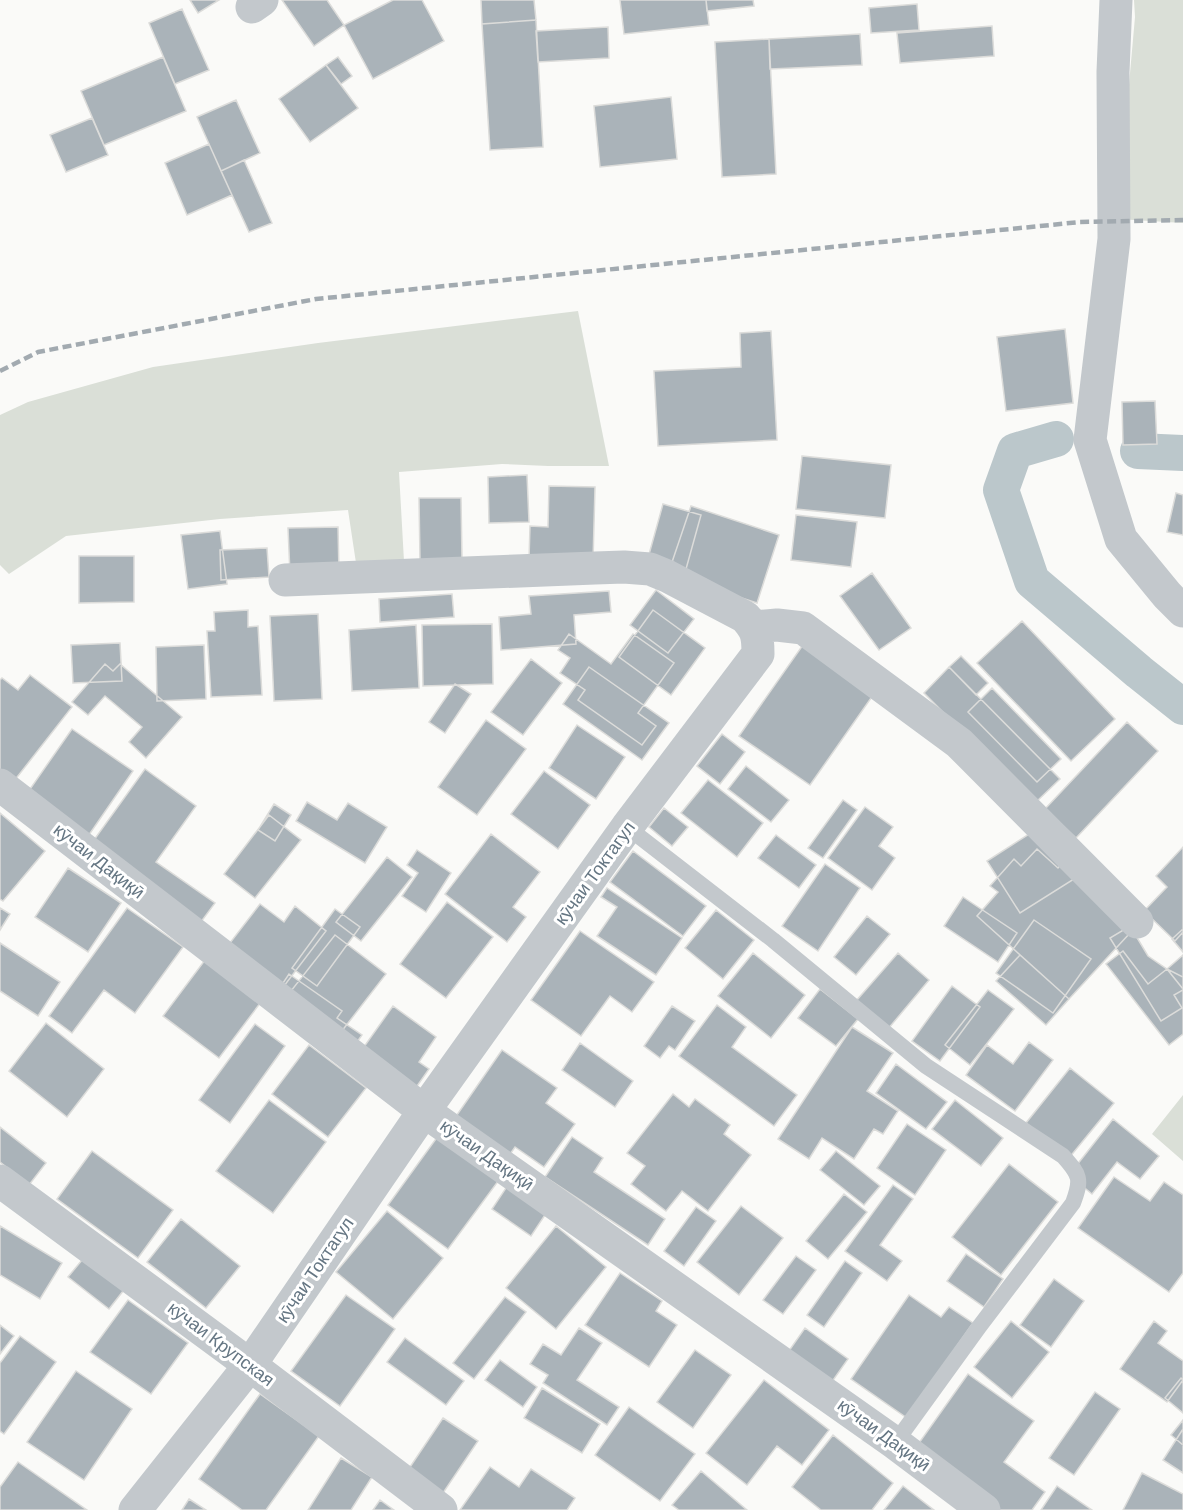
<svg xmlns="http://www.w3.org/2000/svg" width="1183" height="1510" font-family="Helvetica,sans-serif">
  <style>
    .green { fill: #dadfd7 }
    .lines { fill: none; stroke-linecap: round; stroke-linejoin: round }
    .canal { stroke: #bbc7cb; stroke-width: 36 }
    .building { fill: #aab3b9; stroke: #dcdcda; stroke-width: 1.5 }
    .lane { stroke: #c3c8cc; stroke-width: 16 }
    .street { stroke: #c3c8cc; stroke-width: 33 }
    .rail { stroke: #a2aab0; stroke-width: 4.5; stroke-dasharray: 9 4.5; stroke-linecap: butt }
    .labels { text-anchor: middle; stroke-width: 6; stroke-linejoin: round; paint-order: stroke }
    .street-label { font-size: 18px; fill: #657683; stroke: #fff }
  </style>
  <rect width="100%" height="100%" fill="#fafaf8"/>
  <path class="green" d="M1134 0H1183V223L1117 219 1135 17Z
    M578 311 609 466H548L502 464 399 472 404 561 356 563 348 510 220 519 66 536 9 574 0 565V415L28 402 153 367 318 343Z
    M1183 1095V1161L1152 1134Z"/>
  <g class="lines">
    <path class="canal" d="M1056 439 1015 451 1001 490 1032 581 1139 672 1183 707
      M1138 451 1183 453"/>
  </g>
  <path class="building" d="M190 0H219L198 13Z
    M282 0H327L344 25 314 46Z
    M393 0H422L444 41 373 79 344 25Z
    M481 0H534L536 20 482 24Z
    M620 0H706L709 25 624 34Z
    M706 0H753L754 6 707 11Z
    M917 4 919 30 871 33 869 8Z
    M182 9 209 70 175 84 149 23Z
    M536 20 543 147 490 150 482 24Z
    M992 26 994 56 900 63 897 33Z
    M608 27 609 58 538 62 536 31Z
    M860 34 862 65 770 69 769 39Z
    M769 39 776 174 722 177 715 42Z
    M163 57 186 111 104 145 81 91Z
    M338 57 352 76 341 84 326 65Z
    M326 65 358 108 310 142 279 99Z
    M671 97 677 159 600 167 594 106Z
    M236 100 260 153 221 171 197 117Z
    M92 118 108 155 66 172 50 135Z
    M209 144 232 195 187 215 165 163Z
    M244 160 272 223 249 232 221 171Z
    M1065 329 1073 403 1006 411 997 337Z
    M771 331 777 440 658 446 654 371 741 367 740 333Z
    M1155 401 1157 444 1123 445 1122 402Z
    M802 456 891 465 885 518 796 509Z
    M527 475 529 522 489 523 488 477Z
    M549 486 595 487 593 561 529 559 530 526 548 527Z
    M1176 493 1183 495V535L1167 532Z
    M419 498H461L462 559 420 560Z
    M663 504 701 515 686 569 648 558Z
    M691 506 779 535 757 603 668 574Z
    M796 515 857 522 851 567 791 560Z
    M338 527 339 573 290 574 288 528Z
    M220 531 227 584 188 589 181 535Z
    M267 548 269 577 221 580 220 550Z
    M79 556H134V602L79 603Z
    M872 573 911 628 879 650 840 596Z
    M656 590 694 619 668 653 630 625Z
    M609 591 611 612 574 615 576 644 501 650 499 617 531 614 529 596Z
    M452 594 454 617 380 622 379 599Z
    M248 610V627L258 626 262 695 211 697 207 631H215L214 612Z
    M653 610 705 648 671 695 619 657Z
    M318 614 322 699 274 701 270 616Z
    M1022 621 1115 719 1071 761 977 663Z
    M492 624 493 684 423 686 422 625Z
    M416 625 419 688 352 691 349 630Z
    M569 634 611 664 633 634 674 663 638 713 656 726 642 745 578 700 585 690 560 673 570 658 558 650Z
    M805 642 876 691 810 785 739 736Z
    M120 643 122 681 73 683 71 645Z
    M204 645 206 699 157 701 156 647Z
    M961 656 988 683 976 695 949 667Z
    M531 659 562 683 523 735 491 712Z
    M105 664 113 671 120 664 182 717 146 758 129 742 142 727 105 696 88 715 72 702Z
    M589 667 669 723 642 760 563 704Z
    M949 667 1060 779 1034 804 924 693Z
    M30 675 72 707 14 781 0 770V680L2 678 18 690Z
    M455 684 471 694 445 733 429 722Z
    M992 688 1061 759 1037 782 968 712Z
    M486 720 526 749 477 815 438 787Z
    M1127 722 1158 751 1076 838 1045 809Z
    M577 725 625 757 596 799 549 768Z
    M72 729 133 771 82 845 21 802Z
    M722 734 745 752 720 784 697 766Z
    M746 766 789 800 771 822 728 789Z
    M145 769 196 806 156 862 215 903 195 930 86 851Z
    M544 771 590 805 558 849 511 814Z
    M708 780 763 823 737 857 681 813Z
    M843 800 857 810 823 858 808 848Z
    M307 802 337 820 348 803 387 827 365 863 296 821Z
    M274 804 291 815 275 841 258 830Z
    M865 807 893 827 879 846 895 858 872 890 828 858Z
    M664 808 688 827 672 846 649 827Z
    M0 813 45 851 3 901 0 899Z
    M269 815 301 840 255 898 224 874Z
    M1040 827 1074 879 1020 913 987 861Z
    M491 834 540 872 513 907 526 917 507 942 445 894Z
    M776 835 816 865 799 888 758 858Z
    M1183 847V932L1175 941 1144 911 1167 887 1156 876Z
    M1037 849 1058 868 1065 860 1130 933 1069 999 977 916 998 892 990 886 1014 859 1021 866Z
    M417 850 451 873 426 912 402 896 418 873 407 865Z
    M633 851 706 906 683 936 610 882Z
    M387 857 412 877 361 941 336 922Z
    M825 864 860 888 818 951 782 926Z
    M68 868 121 903 88 952 35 917Z
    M607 888 682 938 656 975 597 936 617 907 601 897Z
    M963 897 1017 933 998 962 944 926Z
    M447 902 493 937 446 998 400 964Z
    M260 904 284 922 295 906 326 931 281 990 226 948Z
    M0 908 10 914 0 930Z
    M127 908 183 947 135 1013 104 990 72 1033 49 1016Z
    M335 909 360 927 317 986 292 968Z
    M716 910 754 940 723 979 685 948Z
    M867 916 890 934 856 975 834 957Z
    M1034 920 1091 959 1053 1013 996 973Z
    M1130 926 1148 956 1167 969 1183 977V990L1174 995 1182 1008 1161 1021 1110 938Z
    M1183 929V952L1172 939Z
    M580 931 654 982 632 1012 610 996 581 1036 531 1000Z
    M335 935 386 974 338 1036 287 996Z
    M0 943 60 982 38 1016 0 991Z
    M1123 951 1148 984 1167 969 1183 989V1034L1169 1045 1106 964Z
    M753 953 805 995 771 1038 718 996Z
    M898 953 929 980 888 1029 856 1001Z
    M1020 955 1069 999 1046 1025 996 981Z
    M1183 955V989L1167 969Z
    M205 960 261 1002 219 1058 163 1016Z
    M289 974 342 1011 337 1018 362 1035 355 1045 277 992Z
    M952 986 980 1007 940 1061 912 1041Z
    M820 989 858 1019 836 1046 798 1018Z
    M988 990 1014 1009 970 1065 945 1045Z
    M717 1005 746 1027 732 1047 797 1095 774 1126 679 1056Z
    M393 1006 436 1037 419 1062 429 1069 415 1089 361 1051Z
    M672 1006 695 1021 675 1050 669 1046 660 1058 644 1046Z
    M46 1023 104 1069 67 1117 9 1071Z
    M255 1024 285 1046 230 1123 199 1100Z
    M852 1027 893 1053 867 1091 898 1111 883 1134 874 1129 854 1159 822 1138 809 1159 778 1139Z
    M1029 1042 1053 1060 1015 1111 966 1075 987 1045 1013 1064Z
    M580 1043 633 1081 615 1107 562 1070Z
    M309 1045 366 1088 328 1137 272 1094Z
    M502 1050 557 1088 546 1103 575 1124 544 1167 515 1147 506 1160 452 1122Z
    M896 1064 947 1102 926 1129 876 1093Z
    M1070 1068 1114 1103 1069 1158 1026 1123Z
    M673 1094 689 1107 695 1099 730 1125 724 1134 751 1155 708 1211 682 1191 666 1211 631 1184 645 1166 627 1153Z
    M269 1100 326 1142 273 1213 216 1171Z
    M955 1100 1003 1138 981 1166 932 1129Z
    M1113 1119 1159 1156 1140 1179 1117 1162 1092 1194 1069 1175Z
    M907 1124 946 1150 915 1195 877 1168Z
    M0 1127 46 1163 29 1185 0 1162Z
    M438 1136 499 1180 448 1249 388 1205Z
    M572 1137 603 1158 594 1172 665 1219 648 1245 545 1177Z
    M92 1151 173 1210 138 1258 57 1199Z
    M836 1151 880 1186 864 1205 820 1170Z
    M1009 1164 1058 1202 1001 1275 952 1237Z
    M1114 1177 1150 1201 1164 1182 1183 1195V1273L1169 1292 1078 1228Z
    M510 1182 549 1209 531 1236 492 1209Z
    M893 1185 913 1199 880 1245 902 1261 887 1281 845 1251Z
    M844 1194 867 1212 828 1259 806 1241Z
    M741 1206 783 1238 739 1295 697 1262Z
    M696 1207 716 1221 684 1266 664 1251Z
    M387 1211 443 1258 393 1319 336 1272Z
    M181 1219 240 1266 206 1308 147 1262Z
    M0 1226 62 1263 40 1299 0 1275Z
    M556 1226 606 1267 556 1329 506 1288Z
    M87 1254 127 1286 109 1309 68 1277Z
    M966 1254 1003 1279 984 1307 947 1281Z
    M796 1256 816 1270 783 1314 763 1300Z
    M845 1261 862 1273 824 1327 807 1315Z
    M620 1273 662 1301 656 1311 677 1325 649 1367 585 1325Z
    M1054 1279 1084 1301 1051 1347 1020 1325Z
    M346 1295 395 1329 340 1406 291 1371Z
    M909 1295 941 1317 949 1307 973 1323 907 1418 851 1379Z
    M505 1297 526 1312 474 1379 453 1363Z
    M128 1300 188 1343 151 1394 90 1352Z
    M1011 1321 1049 1352 1012 1398 974 1367Z
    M1154 1321 1167 1331 1158 1343 1183 1361V1380L1167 1402 1120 1369Z
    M0 1325 14 1336 0 1354Z
    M579 1328 602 1343 577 1380 619 1407 607 1425 543 1383 548 1375 530 1364 543 1344 561 1355Z
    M805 1328 848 1359 829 1386 786 1355Z
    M20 1336 56 1362 4 1434 0 1431V1363Z
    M405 1338 464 1381 446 1405 387 1362Z
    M695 1350 731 1375 693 1428 657 1402Z
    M500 1360 537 1387 523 1407 485 1380Z
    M76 1371 132 1409 84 1480 27 1442Z
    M968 1374 1034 1421 1004 1462 1045 1492 1032 1510H998L914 1450Z
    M1181 1378 1183 1380V1413L1165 1398Z
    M764 1380 829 1430 802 1465 777 1446 747 1485 706 1453Z
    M542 1388 600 1424 582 1453 524 1418Z
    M1095 1392 1120 1409 1074 1475 1049 1458Z
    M260 1394 319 1436 266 1510H242L199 1479Z
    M629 1407 695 1454 660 1501 595 1455Z
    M443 1418 478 1441 443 1493 408 1470Z
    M1183 1420V1445L1171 1435Z
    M1183 1429V1473L1163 1460Z
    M833 1435 893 1483 872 1510H821L792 1487Z
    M341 1458 372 1477 351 1510H308Z
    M18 1462 87 1510H0V1487Z
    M490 1467 519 1487 531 1469 575 1498 567 1510H460Z
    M701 1471 747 1510H679L672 1505Z
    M1142 1473 1183 1494V1510H1123Z
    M903 1486 934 1510H884Z
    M1057 1486 1092 1510H1041Z
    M189 1499 206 1510H182Z
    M380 1500 394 1510H373Z"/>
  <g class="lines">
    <path class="lane" d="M627 827 773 940 926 1066 1063 1156C1080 1175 1082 1179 1073 1203L979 1327 895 1443"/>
    <path class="street" d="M1116 0 1113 72 1114 239 1090 440 1121 539 1167 595 1183 611
      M252 7 262 0
      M754 627 777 625 803 628 959 743 1137 922
      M0 785 424 1111 895 1443 984 1510
      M0 1181 250 1365 441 1510
      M135 1510 250 1365 424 1111 627 827 758 654C758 636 757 630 745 617L667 576 650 569 624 567 595 568 285 580"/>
    <path class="rail" d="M0 371 38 352 316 299 1080 222 1183 220"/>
  </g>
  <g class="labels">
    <g class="street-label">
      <text transform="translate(99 861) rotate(38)" y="6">кӯчаи Дақиқӣ</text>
      <text transform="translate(595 873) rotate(-54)" y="6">кӯчаи Токтагул</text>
      <text transform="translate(487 1155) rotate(35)" y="6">кӯчаи Дақиқӣ</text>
      <text transform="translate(315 1270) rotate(-56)" y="6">кӯчаи Токтагул</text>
      <text transform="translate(221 1344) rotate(37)" y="6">кӯчаи Крупская</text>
      <text transform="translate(884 1435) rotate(36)" y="6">кӯчаи Дақиқӣ</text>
    </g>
  </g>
</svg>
